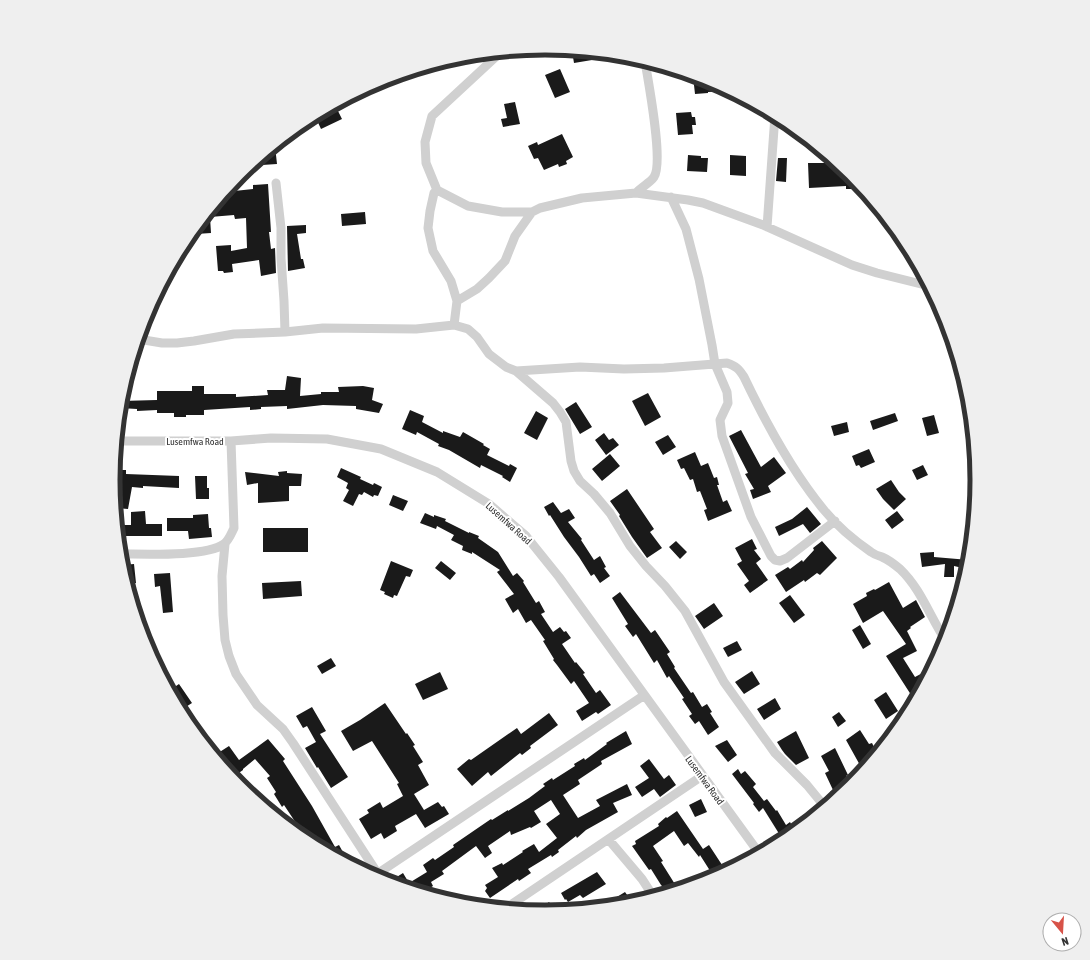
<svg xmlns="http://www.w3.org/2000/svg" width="1090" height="960" font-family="'Asap Condensed',sans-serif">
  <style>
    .building { fill: #1a1a1a }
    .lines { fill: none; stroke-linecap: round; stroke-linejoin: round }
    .minor { stroke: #d0d0d0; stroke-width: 9 }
    .labels { text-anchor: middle; stroke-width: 4; stroke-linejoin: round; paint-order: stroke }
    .street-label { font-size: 10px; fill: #333; stroke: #fff }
    .rim { fill: none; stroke: #333; stroke-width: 5 }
  </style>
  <rect width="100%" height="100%" fill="#fff"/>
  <path class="building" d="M572 51 591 52 592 60 574 63Z
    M560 69 570 92 555 98 545 75Z
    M693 76 711 81 729 91 708 92V93L695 94Z
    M515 102 520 124 503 127 501 119 507 118 504 104Z
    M335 105 342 119 321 129 315 116Z
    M691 112 692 117H695L696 125H692L693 134 678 135 676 113Z
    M562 134 573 157 566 161 567 164 559 167 558 164 544 170 538 158 534 159 528 146 537 142 538 145Z
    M275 146 277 164 262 165 261 157Z
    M688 155 701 156V158H708L707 172 687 171Z
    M730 155 746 156V176L730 175Z
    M829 157 851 175 862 189H846V186L809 188 808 163H829Z
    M778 158H787L786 182 776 181Z
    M268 184 271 232H269L271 249 275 248 276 273 261 276 259 260 232 264 233 272 224 273 223 271H218L216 246 231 245V251L247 248 246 218 235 219 234 215 210 217 211 233 196 234 195 229 225 192 253 189V185Z
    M365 212 366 224 342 226 341 214Z
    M306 225V233L297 234 301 259H303L305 268 288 271 287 226Z
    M287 376 301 378 300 396 321 394V392H339L338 387 363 386 374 388 372 400 383 404 379 413 356 409V406L323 405 287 409V406L261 407V409L250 410V407L204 410V415H186V417H174V413H157V410L137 411V409L120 408 121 401 157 400V391H192V386H204V394H236V397L268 395 267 390H285Z
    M648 393 661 417 645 426 632 401Z
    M576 402 592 427 580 434 565 409Z
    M410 410 424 416 422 422 443 433V431L460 437 463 432 484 444 483 445 490 449 487 455 509 466 510 464 517 468 510 482 502 477 503 476 481 465 480 468 449 450 438 446 439 444 417 432 416 435 402 429Z
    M536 411 548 418 537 440 524 433Z
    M895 413 898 421 873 430 870 421Z
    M934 415 939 433 927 436 922 418Z
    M847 422 849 432 834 436 831 426Z
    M741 430 761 467 774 457 786 473 768 486 771 492 753 499 750 490 754 489 745 474 748 473 729 436Z
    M604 433 609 440 613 438 619 445 606 455 595 440Z
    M668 435 676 447 663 455 655 442Z
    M869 449 875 462 861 468 859 465 856 466 852 456Z
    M695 452 701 466 708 463 714 478 717 477 719 485H717L723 502 727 500 732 511 708 521 704 510 707 509 700 491 697 492 693 479 690 480 684 468 681 469 677 460Z
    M610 454 620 466 602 481 592 469Z
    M923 465 928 475 917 480 912 470Z
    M341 468 361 477 360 479 373 485 374 483 382 487 378 496 374 495 373 497 364 492 362 495 359 494 353 506 343 501 349 490 346 488 348 483 337 477Z
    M115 470H126V474L179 476V488L143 486V488L132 487 128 509 116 508Z
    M287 471V473L302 474 301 486H289V501L258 503V483L247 485 245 472 279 476 278 472Z
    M195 476H207V488H209V499H196Z
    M891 480 899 492 906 499 894 510 883 499 876 489Z
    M627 489 654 529 650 532 662 548 647 558 632 537 619 516 620 515 610 501Z
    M393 495 408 501 403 511 389 505Z
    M553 502 561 513 569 509 575 518 568 522 582 539 581 540 594 560 600 556 606 567 604 568 610 576 600 583 594 574 591 576 579 557 564 537 550 515 549 516 544 507Z
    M807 507 821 524 810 533 803 524 779 536 775 527 792 519Z
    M145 511 146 524H162V536H126V548H120L117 525H131V512Z
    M897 511 904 520 892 529 885 520Z
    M425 513 434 517V515L446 519 445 521 469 533V532L479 536 478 538 498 552 513 576 517 573 524 581 523 582 536 603 539 601 545 612 541 614 553 632 560 627 564 632 566 631 571 638 562 644 575 663 576 662 585 673 583 674 596 693 600 690 611 705 598 714 596 712 582 721 576 711 589 703 574 681 571 684 557 665 553 660 554 659 543 641 545 640 531 620 526 623 518 609 513 613 505 599 514 594 497 572 500 570 472 552V554L462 550 463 546 451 540 454 535 437 526 436 529 420 523Z
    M208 514 209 528H211L212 537 189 539 188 531H167V518H193V515Z
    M263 528H308V552H263Z
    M752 539 757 549 754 550 761 559 756 563 768 580 750 593 744 585 749 581 737 564 742 561 735 548Z
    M676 541 687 552 680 559 669 547Z
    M822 541 837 558 820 575 817 573 805 582 804 580 786 592 775 575 788 567 790 569 802 560 803 562 814 550 813 548Z
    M934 552V557L969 560 967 569 954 566V577H944L945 564 922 567 920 553Z
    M391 561 413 570 410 577 406 576 397 596 394 595 393 598 384 594 385 592 380 590Z
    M441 561 456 573 450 580 435 568Z
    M134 564 136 583 127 584 123 565Z
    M170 573 173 612 163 613 160 586 155 587 154 574Z
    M301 581 302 596 263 599 262 583Z
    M889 582 903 608 916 600 925 617 910 627 911 628 907 631 917 651 903 658 915 677 932 668 915 701 886 656 906 644 883 611 863 623 853 604 867 596 866 593 874 589 875 590Z
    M620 592 651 633 655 630 670 652 667 654 675 667 674 668 691 693 693 692 702 707 707 704 712 712 710 713 719 727 708 735 699 721 695 724 689 716 692 714 682 699 684 698 669 676 667 678 657 660 654 663 636 634 633 637 625 626 628 624 612 598Z
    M790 595 805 615 794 623 779 603Z
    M714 603 723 616 704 629 695 616Z
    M860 625 871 644 863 649 852 630Z
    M737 641 742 650 728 657 723 648Z
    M331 658 336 666 322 674 317 666Z
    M752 671 760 684 744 694 735 682Z
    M440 672 448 689 423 700 415 684Z
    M179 684 192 703 181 710 170 690Z
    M886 692 898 711 886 719 874 700Z
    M775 698 781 709 764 720 757 709Z
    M385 703 406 734 407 733 415 745 413 746 423 762 418 765 429 785 414 794 424 810 438 802 442 807 444 806 449 814 425 828 416 814 395 826 397 831 384 839 381 833 371 839 359 819 369 813 367 810 380 802 383 808 403 796 397 784 399 783 372 741 353 751 341 731 360 720Z
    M312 707 326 731 320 734 348 777 331 788 318 767 317 768 305 748 316 742 307 726 303 728 296 716Z
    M839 712 846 721 838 727 832 717Z
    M549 713 558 725 530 746 531 748 522 755 520 753 491 776 488 772 472 786 457 769 469 759 471 760 517 728 521 734Z
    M860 730 869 744 872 743 877 753 869 763 861 767 846 740Z
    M626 731 632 744 601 761 602 764 578 780 580 784 563 795 578 818 600 806 596 800 627 784 632 795 613 803 618 812 586 830 577 838 576 836 558 850 559 852 552 857 551 855 528 869 531 873 519 881 518 879 490 898 485 891 487 888 485 885 498 877 492 868 502 863 503 865 523 852 522 851 534 844 539 852 557 838 546 824 560 814 551 800 534 811 541 822 531 828 530 827 511 835 510 831 488 846 492 853 485 858 476 846 442 871 444 874 431 882 433 886 423 892 389 882 403 873 409 883 427 872 423 865 433 858 435 860 454 847 453 845 491 819 492 820 508 810V811L529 798 545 786 543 784 552 778 553 780 575 766 574 764 584 758 585 760 607 744 606 743Z
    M796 731 809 758 796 765 785 754 782 750 777 742Z
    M268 739 285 759 283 761 312 806 335 847 339 845 349 863 307 840 303 834 301 836 295 831 292 825 296 823 284 805 282 807 274 794 276 792 267 778 270 776 255 759 243 769V770L233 777 215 755 229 746 239 760Z
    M727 740 737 755 728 762 715 746Z
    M835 748 848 775 846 776 852 783 835 799 830 792 833 790 825 773 829 771 821 756Z
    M649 759 664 779 669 775 676 785 660 797 654 789 642 797 635 787 649 778 640 766Z
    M738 769 741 774 745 771 756 784 753 787 764 801 767 799 776 811 777 810 786 825 790 822 795 831 785 839 783 840 763 808 759 812 753 804 754 803 732 774Z
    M701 799 707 812 695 817 689 805Z
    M677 811 703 849 709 845 726 871 714 877 700 855 699 857 688 843 684 846 674 831 653 846 663 861 661 862 678 889 668 892 661 885 651 869 649 870 632 846 636 844 635 841 659 826 658 824 666 817 667 818Z
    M597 872 606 884 583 898 580 895 568 902 566 899 565 900 561 893Z
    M625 892 630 899 626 902 627 904 615 905 612 900Z
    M549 902 556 911H537Z"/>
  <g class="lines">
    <path class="minor" d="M501 52 432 116 425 142 426 163 437 190 468 206 502 212H532
      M276 183 281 228V258L284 301 285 332
      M437 190 434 193 430 211 428 228 433 251 451 281 457 301
      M636 193C641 187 650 183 654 177 664 162 648 81 645 61
      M671 197 686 229 699 279 712 345 715 364 727 392 728 403 720 420 722 436 751 517 771 556 775 560 780 561 787 558 835 521
      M767 227 775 115
      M454 325 468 329 477 337 489 354 506 367 516 371 580 367 624 369 664 368 727 363C736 366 739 369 744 377 766 423 791 470 824 510 837 526 855 541 871 552 875 555 879 556 882 557 889 560 894 564 900 569 921 589 930 617 946 641
      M138 339 162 343H177L194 341 234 334 285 332 323 328 416 329 454 325 457 301 477 289 489 278 505 261 515 236 532 212 540 208 582 198 636 193 688 200 703 203 763 225 852 265 877 273 929 286
      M516 371 553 403 560 412 566 422 571 461 574 471 580 481 594 494 610 513 630 546 646 566 665 586 685 611 724 682 775 753 807 785 825 807
      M117 441H231L271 438 327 439 381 449 437 472 489 504 526 536 559 577 759 853
      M225 544 222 576 223 615 225 640 229 656 236 674 257 705 283 729 293 743 378 874
      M120 554C144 554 206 557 224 544 229 540 231 534 234 528L231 441
      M609 840 642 879 653 896
      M374 876 643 696
      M506 908 702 776"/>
  </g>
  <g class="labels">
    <g class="street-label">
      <text x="195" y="445">Lusemfwa Road</text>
      <text transform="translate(509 523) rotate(42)" y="4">Lusemfwa Road</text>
      <text transform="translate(705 780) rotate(54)" y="4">Lusemfwa Road</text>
    </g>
  </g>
  <path d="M0 0H1090V960H0ZM120 480a425 425 0 1 1 850 0a425 425 0 1 1-850 0Z" fill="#efefef" fill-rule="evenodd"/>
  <path class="rim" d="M120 480a425 425 0 1 1 850 0a425 425 0 1 1-850 0Z"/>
  <g transform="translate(1062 932) rotate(162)"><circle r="19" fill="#ffffff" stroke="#adadad"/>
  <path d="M0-3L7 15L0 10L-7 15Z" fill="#d75248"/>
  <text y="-6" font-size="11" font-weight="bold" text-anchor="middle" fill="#333333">N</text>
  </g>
</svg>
